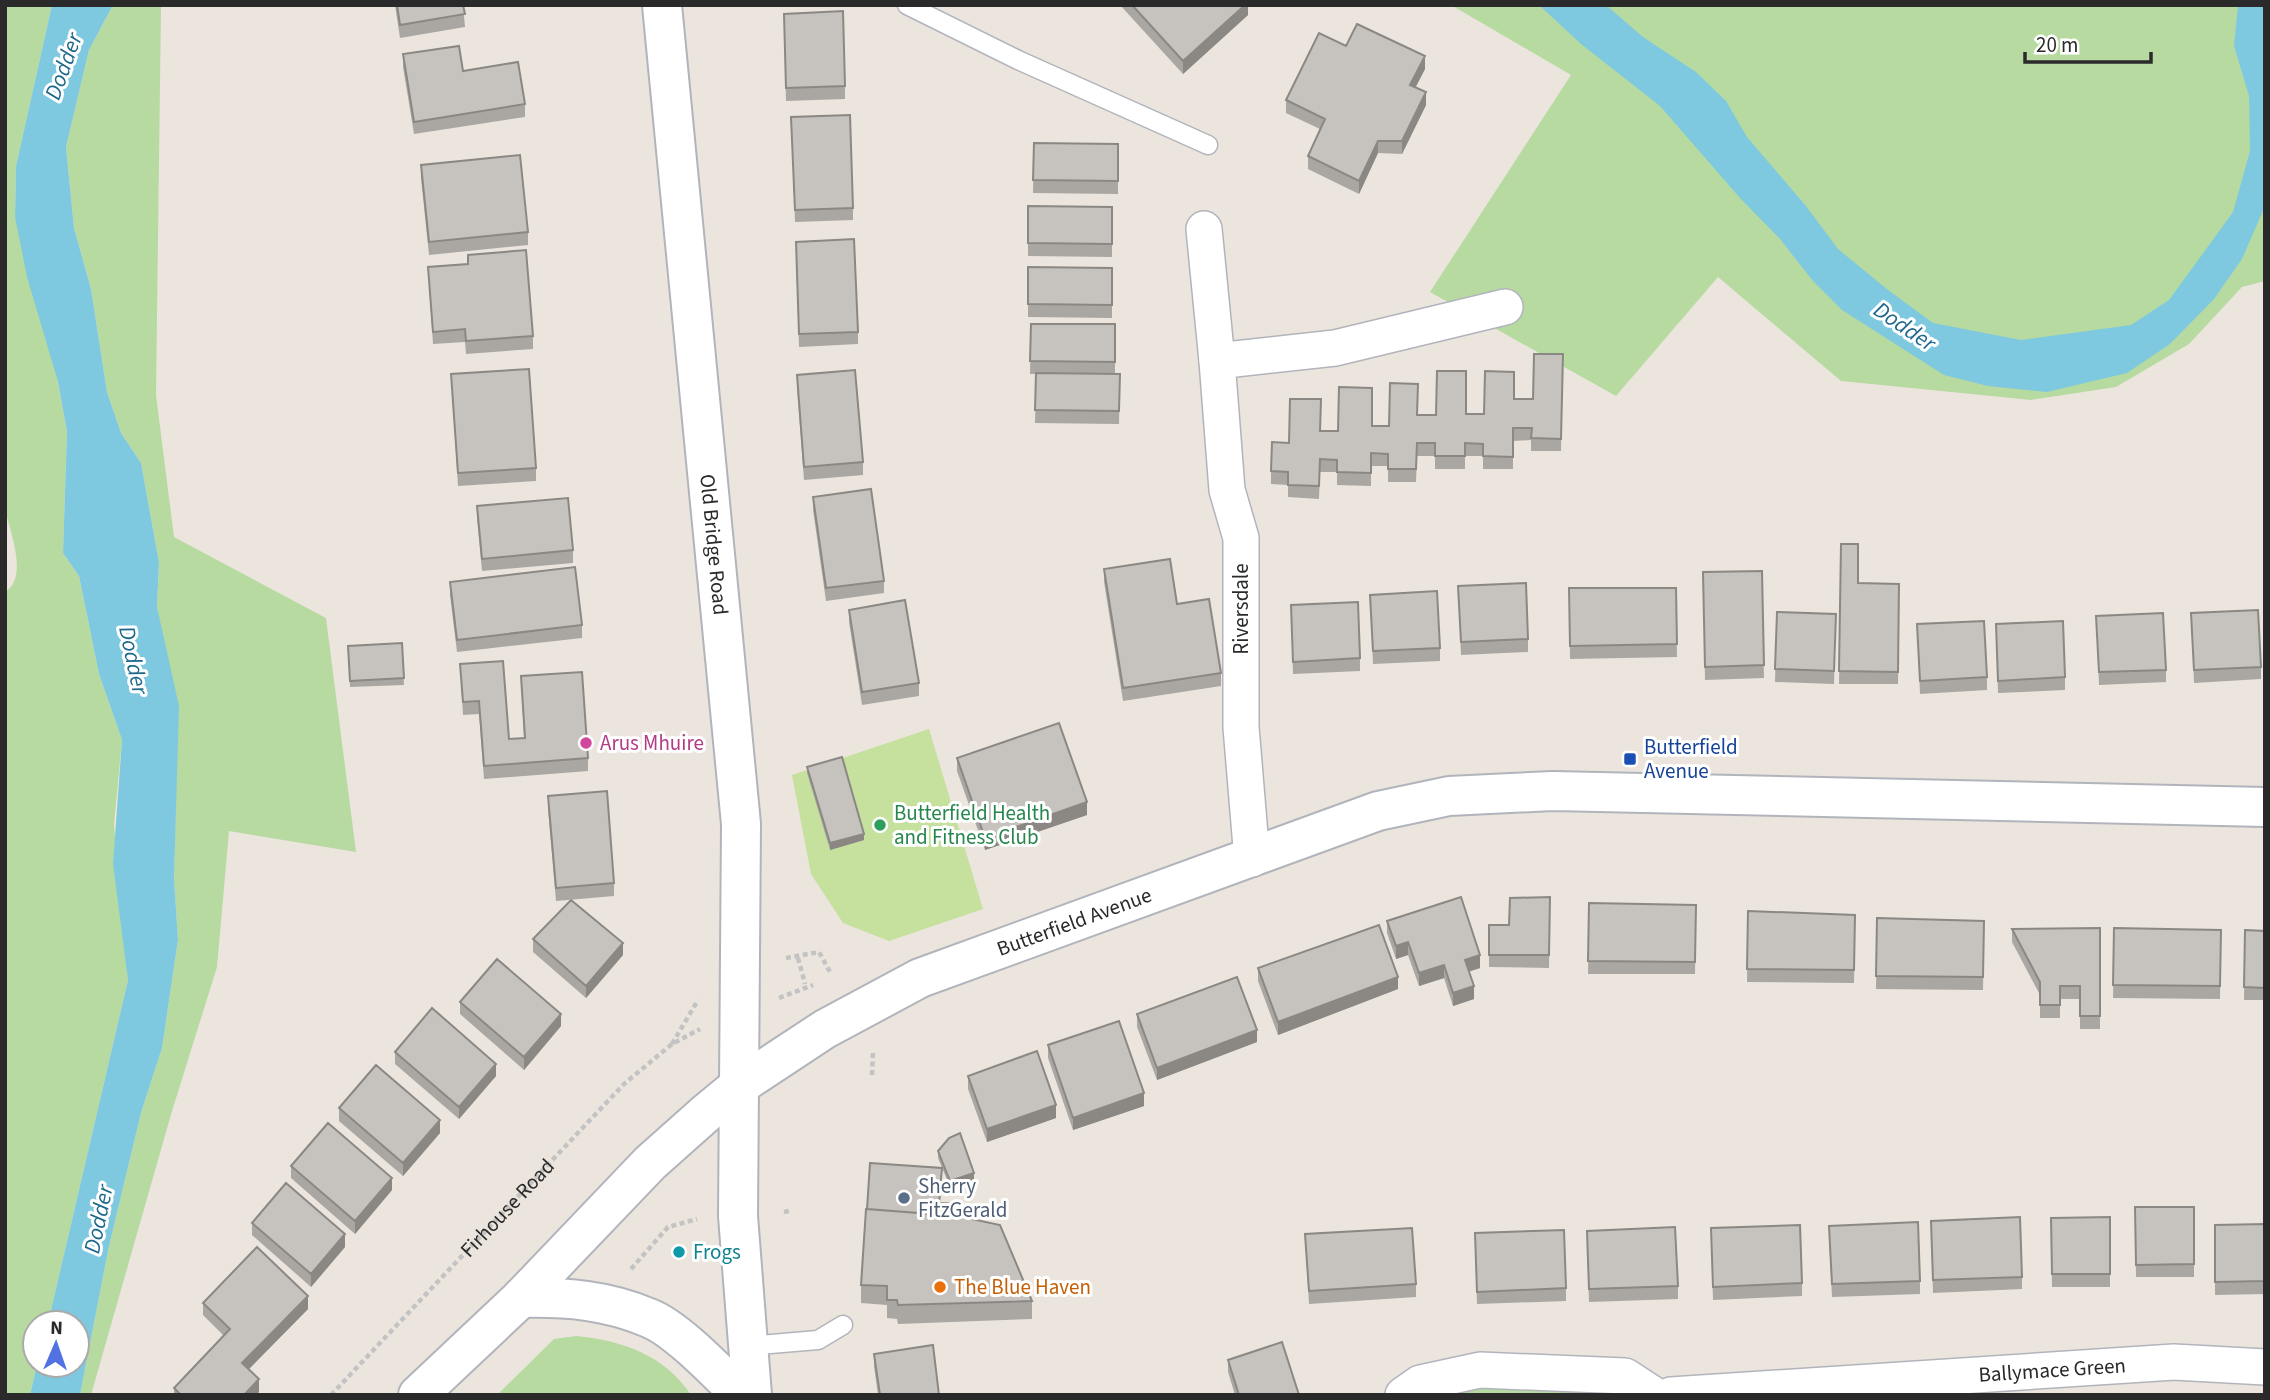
<svg xmlns="http://www.w3.org/2000/svg" width="2270" height="1400" font-family="'Source Sans 3',sans-serif">
  <style>
    .green { fill: #b7daa1 }
    .pitch { fill: #c6e09e }
    .water { fill: #7ec9e0 }
    .lines { fill: none; stroke-linecap: round; stroke-linejoin: round }
    .lane-casing { stroke: #b2b4bc; stroke-width: 21 }
    .street-casing { stroke: #b2b4bc; stroke-width: 38 }
    .secondary-casing { stroke: #b2b4bc; stroke-width: 42 }
    .path { stroke: #c3c3c3; stroke-width: 4.5; stroke-dasharray: 5 3.5; stroke-linecap: butt }
    .lane { stroke: #fff; stroke-width: 18 }
    .street { stroke: #fff; stroke-width: 35 }
    .secondary { stroke: #fff; stroke-width: 38 }
    .wall { fill: #aaa7a3 }
    .shaded-wall { fill: #8b8884 }
    .building { fill: #c6c2bd; stroke: #8b8884; stroke-width: 2 }
    .hotel-dot { fill: #d1479c; stroke: #fff; stroke-width: 2.5 }
    .transit-dot { fill: #1a4fb4; stroke: #fff; stroke-width: 2.5 }
    .leisure-dot { fill: #2e9e5b; stroke: #fff; stroke-width: 2.5 }
    .service-dot { fill: #5c6f8a; stroke: #fff; stroke-width: 2.5 }
    .culture-dot { fill: #0f9aa8; stroke: #fff; stroke-width: 2.5 }
    .food-dot { fill: #e8710a; stroke: #fff; stroke-width: 2.5 }
    .labels { text-anchor: middle; stroke-width: 6; stroke-linejoin: round; paint-order: stroke }
    .street-label { font-size: 21px; fill: #2a2a2a; stroke: #fff }
    .hotel-label { font-size: 21px; fill: #b23c85; stroke: #fff; text-anchor: start }
    .transit-label { font-size: 21px; fill: #164399; stroke: #fff; text-anchor: start }
    .leisure-label { font-size: 21px; fill: #27864d; stroke: #fff; text-anchor: start }
    .service-label { font-size: 21px; fill: #4e5e75; stroke: #fff; text-anchor: start }
    .culture-label { font-size: 21px; fill: #0d838f; stroke: #fff; text-anchor: start }
    .food-label { font-size: 21px; fill: #c56008; stroke: #fff; text-anchor: start }
    .water-label { font-size: 23px; font-style: italic; fill: #1e698b; stroke: #fff }
  </style>
  <rect width="100%" height="100%" fill="#ebe5de"/>
  <path class="green" d="M5 5H52L16 166 15 217 58 382 67 432 63 553 79 576 99 674 122 740 114 825 128 980 48 1323H35L37 1365 30 1395H5V592C29 577 10 532 5 509Z
    M113 5H166L161 6 156 395 174 537 326 618 356 852 229 831 217 967 172 1111 91 1395H80L109 1246 141 1113 162 1048 178 940 174 878 176 793 163 646 157 607 159 562 141 463 121 433 107 392 91 289 74 228 66 147 89 50Z
    M1451 5H2265V281L2242 287 2189 344 2116 387 2031 400 1841 381 1718 277 1616 396 1430 292 1571 75Z
    M576 1336C621 1340 665 1355 691 1395H497L554 1339Z
    M1420 1384 1655 1395H1410Z"/>
  <path class="pitch" d="M929 729 983 909 889 941 843 923 811 874 792 775Z"/>
  <path class="water" d="M52 5H113L89 50 66 147 74 228 91 289 107 392 121 433 141 463 159 562 157 607 179 706 174 878 178 940 162 1048 141 1113 109 1246 80 1395H30L37 1365H77V1323H48L128 980 113 864 122 740 99 674 79 576 63 553 67 432 58 382 27 277 15 217 16 166Z
    M1539 5H1606L1643 37 1696 72 1726 101 1747 137 1806 206 1838 249 1888 290 1933 323 2021 340 2131 325 2169 300 2233 212 2250 151 2249 96 2234 46 2238 5H2265V206L2242 259 2214 299 2170 344 2127 373 2047 392 1988 386 1944 375 1842 310 1813 281 1780 239 1740 198 1660 106 1581 44Z"/>
  <g class="lines">
    <defs>
      <path id="lane" d="M907 5 1018 60 1208 145
        M746 1346 818 1340 843 1325"/>
      <g id="street">
        <path d="M1204 229 1217 361"/>
        <path d="M1252 859 1241 727V538L1227 490 1217 361 1335 348 1505 307"/>
        <path d="M1403 1395 1420 1383 1480 1370 1625 1376 1654 1395"/>
        <path id="s2" d="M1671 1395 2174 1362 2265 1367"/>
      </g>
      <g id="secondary">
        <path id="s3" d="M662 5 741 824 738 1216 752 1395"/>
        <path d="M521 1298C566 1297 607 1300 649 1318 677 1329 718 1373 741 1395"/>
        <path id="s4" d="M418 1395 521 1298 650 1163 705 1114 740 1085 825 1029 920 978 1378 811 1449 796 1553 791 2265 807"/>
      </g>
    </defs>
    <use href="#lane" class="lane-casing"/>
    <use href="#street" class="street-casing"/>
    <use href="#secondary" class="secondary-casing"/>
    <g class="path">
      <path d="M786 958 819 952 830 972"/>
      <path d="M798 958 805 984"/>
      <path d="M779 998 813 985"/>
      <path d="M672 1044 698 1000"/>
      <path d="M872 1075 873 1051"/>
      <path d="M784 1212 789 1211"/>
      <path d="M631 1269 668 1227 697 1219"/>
      <path id="s1" d="M331 1395 624 1084 672 1044 700 1029"/>
    </g>
    <use href="#lane" class="lane"/>
    <use href="#street" class="street"/>
    <use href="#secondary" class="secondary"/>
  </g>
  <path class="wall" d="M395 5H463L465 27 400 38Z
    M1120 5H1248V15L1183 74Z
    M784 26 845 86V99L786 101Z
    M1346 46 1425 69 1416 87 1426 105 1402 154 1378 153 1359 194 1308 169V156L1320 129 1286 113V100Z
    M403 54 463 71 525 104V117L414 134 403 67Z
    M791 117 853 208V220L795 222Z
    M1034 143 1118 144V194L1033 193Z
    M421 165 528 232V245L429 255 421 178Z
    M1028 206 1112 207V257L1028 256Z
    M468 255 533 336V349L466 354 465 342 433 344 428 267 468 264Z
    M796 255 858 332V344L799 347Z
    M1028 267 1112 268V318L1028 317Z
    M1031 324H1115V374H1120L1119 424 1035 423 1036 374H1030Z
    M1563 354 1561 451H1531V440L1513 441V469H1483V456H1465V469H1435V456H1417L1416 482H1388V466H1371V486L1337 485V472H1320L1319 499 1288 497V485L1271 484V471L1289 443 1321 431H1338L1372 426H1389L1417 415 1484 414 1514 399H1533Z
    M451 374 536 468V481L458 486Z
    M797 375 863 462V475L804 480 797 388Z
    M813 497 884 581V593L826 601 813 510Z
    M477 506 573 550V563L482 571 477 518Z
    M1841 544 1858 583 1899 584 1898 684H1839Z
    M1104 569 1177 604 1221 673V686L1123 701 1104 582Z
    M1762 571 1764 678 1705 680 1703 572Z
    M450 582 582 625V638L457 652 450 595Z
    M1458 586 1528 639V652L1461 655Z
    M1569 588H1676L1677 657 1570 659Z
    M1370 595 1440 648V661L1373 664Z
    M1291 605 1360 658V671L1293 674Z
    M849 610 919 683V696L862 705 849 622Z
    M1777 612 1836 614 1834 684 1775 682Z
    M2191 613 2261 667V679L2194 683Z
    M2096 616 2166 670V682L2099 685Z
    M1917 624 1987 677V690L1920 694Z
    M1996 624 2065 677V690L1998 693Z
    M402 643 404 685 350 687 348 646Z
    M460 664 509 739 524 738 521 676 588 758V771L484 779 479 714 463 715Z
    M957 758 1087 815 985 850 957 771Z
    M807 767 864 840 830 850 807 773Z
    M548 796 614 883V896L556 901 548 809Z
    M1550 897 1549 968 1489 967V925H1509Z
    M1589 903 1696 905 1695 974H1588Z
    M1748 911 1855 915 1854 983 1747 982Z
    M1877 918 1984 921 1983 990 1876 989Z
    M1387 921 1480 968 1469 971 1474 999 1453 1006 1444 978 1419 986 1408 955 1396 959 1387 933Z
    M2100 928V1029H2080V999H2060V1018H2040V995L2012 942V929Z
    M2114 928 2221 930 2220 999 2113 998Z
    M2245 930 2265 931V1000H2244Z
    M533 939 623 955 586 998 533 952Z
    M1258 968 1398 989 1278 1035 1258 981Z
    M460 1002 561 1026 524 1070 460 1014Z
    M1137 1014 1257 1042 1157 1080 1137 1027Z
    M1048 1045 1144 1106 1073 1130 1048 1058Z
    M395 1052 496 1076 459 1119 395 1064Z
    M968 1076 1056 1118 987 1142 968 1089Z
    M339 1108 440 1133 403 1176 339 1121Z
    M938 1151 974 1180 950 1187 938 1158Z
    M291 1166 392 1190 355 1234 291 1178Z
    M942 1181 940 1203 959 1217 1032 1301V1319L898 1324 897 1319 887 1318V1305L861 1303V1285Z
    M2135 1207H2194V1277H2136Z
    M2110 1217V1287H2052L2051 1218Z
    M252 1223 345 1247 311 1287 252 1235Z
    M2265 1224V1294L2215 1295V1225Z
    M1305 1234 1416 1284V1297L1309 1304Z
    M1931 1234 2022 1277V1289L1933 1293Z
    M1829 1238 1920 1281V1294L1832 1297Z
    M1711 1241 1802 1283V1296L1713 1300Z
    M1587 1243 1678 1286V1299L1589 1302Z
    M1475 1246 1566 1288V1301L1477 1304Z
    M203 1303 308 1309 249 1369 259 1392 256 1395H174V1388L224 1336 203 1315Z
    M874 1354 939 1395H878L874 1366Z
    M1228 1360 1299 1395H1235L1228 1372Z"/>
  <path class="shaded-wall" d="M1245 5H1248V15L1183 74V61Z
    M1425 56V69L1410 97V85Z
    M1426 92V105L1402 154V141Z
    M1378 141V153L1359 194V181Z
    M1087 802V815L985 850V838Z
    M864 834V840L830 850V843Z
    M1408 942V955L1396 959V946Z
    M623 943V955L586 998V986Z
    M1480 955V968L1465 973V960Z
    M1444 965V978L1419 986V973Z
    M1398 977V989L1278 1035V1022Z
    M1474 986V999L1453 1006V993Z
    M561 1014V1026L524 1070V1057Z
    M1257 1030V1042L1157 1080V1068Z
    M496 1064V1076L459 1119V1107Z
    M1144 1093V1106L1073 1130V1118Z
    M1056 1105V1118L987 1142V1129Z
    M440 1120V1133L403 1176V1163Z
    M974 1173V1180L950 1187V1181Z
    M392 1178V1190L355 1234V1221Z
    M345 1234V1247L311 1287V1274Z
    M308 1296V1309L242 1376V1363Z
    M259 1379V1392L256 1395H244Z"/>
  <path class="building" d="M397 5H463L465 14 400 25Z
    M1132 5H1245L1183 61Z
    M843 11 845 86 786 88 784 14Z
    M1357 24 1425 56 1410 85 1426 92 1402 141H1378L1359 181 1308 156 1325 119 1286 100 1319 33 1346 46Z
    M459 46 463 71 518 62 525 104 414 122 403 54Z
    M850 115 853 208 795 210 791 117Z
    M1034 143 1118 144V181L1033 180Z
    M520 155 528 232 429 242 421 165Z
    M1028 206 1112 207V244L1028 243Z
    M854 239 858 332 799 334 796 242Z
    M526 250 533 336 466 341 465 329 433 332 428 267 468 264V255Z
    M1028 267 1112 268V305L1028 304Z
    M1031 324H1115V362L1030 361Z
    M1534 354H1563L1561 439 1531 438 1532 428H1513V457L1483 456V444L1465 443V456H1435V443H1417L1416 469H1388V454L1371 453V473L1337 472V460L1320 459 1319 486 1288 485V472L1271 471 1272 442 1289 443 1290 399H1321L1320 431H1338L1339 387 1372 388V426H1389L1390 383 1418 384 1417 415H1436L1437 371H1466V414H1484L1485 371 1514 372V399H1533Z
    M529 369 536 468 458 473 451 374Z
    M855 370 863 462 804 467 797 375Z
    M1036 373 1120 374 1119 411 1035 410Z
    M871 489 884 581 826 588 813 497Z
    M568 498 573 550 482 559 477 506Z
    M1841 544H1858V583L1899 584 1898 672 1839 671Z
    M1170 559 1177 604 1209 599 1221 673 1123 688 1104 569Z
    M575 567 582 625 457 640 450 582Z
    M1762 571 1764 665 1705 667 1703 572Z
    M1526 583 1528 639 1461 642 1458 586Z
    M1569 588H1676L1677 644 1570 646Z
    M1437 591 1440 648 1373 651 1370 595Z
    M905 600 919 683 862 692 849 610Z
    M1358 602 1360 658 1293 662 1291 605Z
    M2258 610 2261 667 2194 670 2191 613Z
    M1777 612 1836 614 1834 671 1775 669Z
    M2163 613 2166 670 2099 672 2096 616Z
    M1984 621 1987 677 1920 681 1917 624Z
    M2063 621 2065 677 1998 681 1996 624Z
    M402 643 404 678 350 681 348 646Z
    M503 661 509 739 525 738 521 676 582 672 588 758 484 766 479 701 463 702 460 664Z
    M1059 723 1087 802 985 838 957 758Z
    M842 757 864 834 830 843 807 767Z
    M607 791 614 883 556 888 548 796Z
    M1461 897 1480 955 1465 960 1474 986 1453 993 1444 965 1419 973 1408 942 1396 946 1387 921Z
    M1550 897 1549 955H1489V925H1509L1510 898Z
    M571 900 623 943 586 986 533 939Z
    M1589 903 1696 905 1695 962 1588 961Z
    M1748 911 1855 915 1854 970 1747 969Z
    M1877 918 1984 921 1983 977 1876 976Z
    M1379 925 1398 977 1278 1022 1258 968Z
    M2100 928V1016H2080V986H2060V1005H2040V982L2012 929Z
    M2114 928 2221 930 2220 986 2113 985Z
    M2245 930 2265 931V988L2244 987Z
    M497 959 561 1014 524 1057 460 1002Z
    M1237 977 1257 1030 1157 1068 1137 1014Z
    M432 1008 496 1064 459 1107 395 1052Z
    M1119 1021 1144 1093 1073 1118 1048 1045Z
    M1037 1051 1056 1105 987 1129 968 1076Z
    M376 1065 440 1120 403 1163 339 1108Z
    M328 1123 392 1178 355 1221 291 1166Z
    M960 1133 974 1173 950 1181 938 1151 949 1138Z
    M870 1163 942 1168 939 1203 959 1204 958 1216 867 1209Z
    M286 1183 345 1234 311 1274 252 1223Z
    M2135 1207H2194V1264L2136 1265Z
    M866 1209 958 1216 1000 1225 1032 1301 898 1305 897 1300H887V1286L861 1285Z
    M2020 1217 2022 1277 1933 1280 1931 1221Z
    M2110 1217V1274H2052L2051 1218Z
    M1918 1222 1920 1281 1832 1284 1829 1226Z
    M2265 1224V1281L2215 1282V1225Z
    M1800 1225 1802 1283 1713 1287 1711 1228Z
    M1675 1227 1678 1286 1589 1289 1587 1231Z
    M1412 1228 1416 1284 1309 1291 1305 1234Z
    M1564 1230 1566 1288 1477 1292 1475 1233Z
    M257 1247 308 1296 242 1363 259 1379 244 1395H181L174 1388 230 1329 203 1303Z
    M1282 1342 1299 1395H1239L1228 1360Z
    M933 1345 939 1395H880L874 1354Z"/>
  <circle class="hotel-dot" cx="586" cy="743" r="7"/>
  <rect class="transit-dot" x="1623" y="752" width="14" height="14" rx="3.5"/>
  <circle class="leisure-dot" cx="880" cy="825" r="7"/>
  <circle class="service-dot" cx="904" cy="1198" r="7"/>
  <circle class="culture-dot" cx="679" cy="1252" r="7"/>
  <circle class="food-dot" cx="940" cy="1287" r="7"/>
  <g class="labels">
    <g class="street-label">
      <text dy="7" stroke="none"><textPath href="#s3" startOffset="542">Old Bridge Road</textPath></text>
      <text transform="translate(1241 609) rotate(-90)" y="7">Riversdale</text>
      <text dy="7" stroke="none"><textPath href="#s4" startOffset="821">Butterfield Avenue</textPath></text>
      <text dy="7" stroke="none"><textPath href="#s1" startOffset="257">Firhouse Road</textPath></text>
      <text dy="7" stroke="none"><textPath href="#s2" startOffset="382">Ballymace Green</textPath></text>
    </g>
    <g class="hotel-label">
      <text x="600" y="750">Arus Mhuire</text>
    </g>
    <g class="transit-label">
      <text x="1644" y="754">Butterfield<tspan x="1644" dy="24">Avenue</tspan></text>
    </g>
    <g class="leisure-label">
      <text x="894" y="820">Butterfield Health<tspan x="894" dy="24">and Fitness Club</tspan></text>
    </g>
    <g class="service-label">
      <text x="918" y="1193">Sherry<tspan x="918" dy="24">FitzGerald</tspan></text>
    </g>
    <g class="culture-label">
      <text x="693" y="1259">Frogs</text>
    </g>
    <g class="food-label">
      <text x="954" y="1294">The Blue Haven</text>
    </g>
    <g class="water-label">
      <text transform="translate(63 66) rotate(-70)" y="8">Dodder</text>
      <text transform="translate(1905 326) rotate(34)" y="8">Dodder</text>
      <text transform="translate(134 660) rotate(78)" y="8">Dodder</text>
      <text transform="translate(98 1219) rotate(-78)" y="8">Dodder</text>
    </g>
  </g>
  <rect width="2270" height="1400" fill="none" stroke="#2a2a2a" stroke-width="14"/>
  <g transform="translate(56 1344) rotate(2)"><circle r="33" fill="#ffffff" stroke="#aaaaaa" stroke-width="2"/>
  <path d="M0-5L12 26L0 18L-12 26Z" fill="#5272e4"/>
  <text y="-10" font-size="19" font-weight="bold" text-anchor="middle" fill="#2a2a2a">N</text>
  </g>
  <path d="M2025 52v10h126v-10" fill="none" stroke="#2a2a2a" stroke-width="3.5"/>
  <text x="2036" y="52" font-size="21" fill="#2a2a2a" stroke="#ffffff" stroke-width="5" paint-order="stroke">20 m</text>
</svg>
